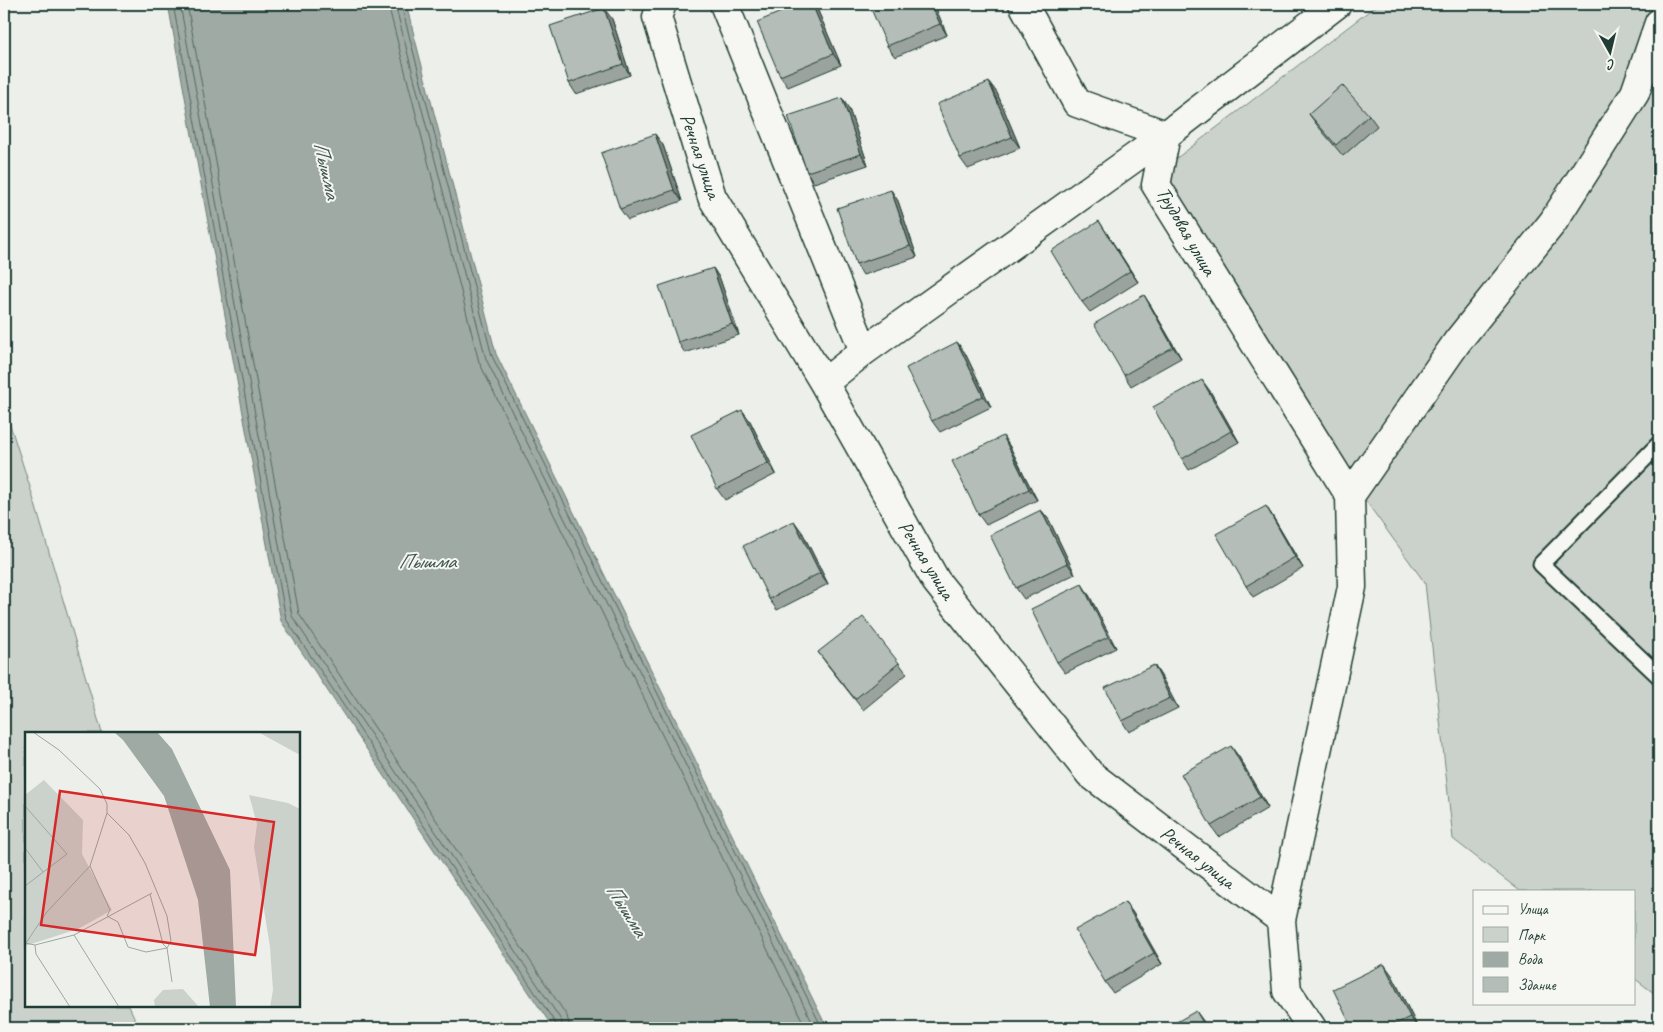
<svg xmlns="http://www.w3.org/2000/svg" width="1663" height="1032" font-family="Caveat,sans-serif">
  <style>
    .green { fill: #cbd2cc; stroke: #758880 }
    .water { fill: #9faaa4; stroke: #6c7e77 }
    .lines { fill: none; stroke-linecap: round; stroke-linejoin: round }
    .shore { stroke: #526961; stroke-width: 1 }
    .service-casing { stroke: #1f3d34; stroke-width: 19 }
    .minor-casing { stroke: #1f3d34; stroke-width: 31 }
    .service { stroke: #f6f6f2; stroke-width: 15 }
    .minor { stroke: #f6f6f2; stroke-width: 28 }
    .wall { fill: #9ba39e; stroke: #1f3d34 }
    .shaded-wall { fill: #7e8481; stroke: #1f3d34 }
    .building { fill: #b4bdb8; stroke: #1f3d34 }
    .labels { text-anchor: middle; stroke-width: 4; stroke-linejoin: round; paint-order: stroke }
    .street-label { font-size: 20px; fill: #1f3d34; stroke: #f6f6f2 }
    .water-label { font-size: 21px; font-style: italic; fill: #3f5850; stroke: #f6f6f2 }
    .inset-road { fill: none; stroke: #9ba8a1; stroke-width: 1 }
    .view { fill: #d62828; fill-opacity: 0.15; stroke: #d62828; stroke-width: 2.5 }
    .inset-edge { fill: none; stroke: #1f3d34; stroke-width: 2.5 }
  </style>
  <rect width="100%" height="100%" fill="#edefea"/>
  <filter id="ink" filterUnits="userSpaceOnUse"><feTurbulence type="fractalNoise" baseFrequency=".02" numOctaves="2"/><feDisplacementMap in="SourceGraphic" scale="10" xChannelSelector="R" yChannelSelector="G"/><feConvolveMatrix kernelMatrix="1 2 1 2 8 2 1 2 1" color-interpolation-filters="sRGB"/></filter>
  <g filter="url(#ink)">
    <path class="green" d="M1381 4H1659V997L1634 978V891H1520L1453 839 1425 583 1139 187 1373 8Z
      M4 406 30 487 102 733H26V1006H129L139 1028H4Z"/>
    <path class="water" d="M168 4H406L496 354 827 1028H553L281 621Z"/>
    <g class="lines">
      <path class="shore" d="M173 4 286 619 556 1024V1028
        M180 4 292 616 561 1020 563 1028
        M187 4 299 614 567 1016 570 1028
        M388 4 479 362 806 1028
        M395 4 486 359 815 1028
        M401 4 492 356 822 1028"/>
      <defs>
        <path id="service" d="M1659 444 1541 564 1659 676"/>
        <path id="minor" d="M662 4 657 17 712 197 824 383 936 581 1090 774 1281 920 1287 991 1312 1028
          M724 4 864 351
          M1023 4 1077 103 1166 135 1156 185 1350 496
          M824 383 864 351 1166 135 1337 4
          M1281 920 1352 587 1350 496 1457 342 1553 222 1635 93 1659 23"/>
      </defs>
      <use href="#service" class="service-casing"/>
      <use href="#minor" class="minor-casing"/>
      <use href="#service" class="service"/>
      <use href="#minor" class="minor"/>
    </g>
    <path class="wall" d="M934 4 947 35 895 57 887 46Z
      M818 11 841 65 788 87 780 76Z
      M612 19 630 75 576 94 569 83Z
      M989 82 997 93 1020 148 968 169 960 158Z
      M842 98 849 109 868 165 814 183 807 172Z
      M1309 114 1369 115 1377 126 1343 156 1317 125Z
      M663 145 682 201 628 220 620 209Z
      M891 190 898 201 917 257 863 275 856 264Z
      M1099 221 1138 282 1090 312 1082 302Z
      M713 268 720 279 739 335 685 353 678 342Z
      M1144 295 1151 306 1181 358 1131 386 1124 375Z
      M957 342 965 353 991 407 940 432 932 421Z
      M1210 391 1239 442 1189 470 1182 459Z
      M742 410 750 421 776 474 725 500 717 489Z
      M1003 436 1010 447 1037 500 986 525 978 514Z
      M1266 506 1273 517 1303 568 1253 597 1246 586Z
      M1041 510 1049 520 1075 574 1024 599 1016 588Z
      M802 532 828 584 777 610 769 599Z
      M1089 595 1116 648 1065 673 1057 662Z
      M818 652 899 663 907 674 863 710 826 663Z
      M1154 665 1161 676 1178 708 1129 732 1122 721Z
      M1239 757 1268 808 1219 837 1211 826Z
      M1125 902 1133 913 1162 964 1113 993 1105 982Z
      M1392 975 1418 1028H1352Z"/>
    <path class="shaded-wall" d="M812 4H813L818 11 841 65 833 54Z
      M931 4H934L947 35 940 24Z
      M604 8 612 19 630 75 623 64Z
      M989 82 997 93 1020 148 1012 137Z
      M842 98 849 109 868 165 861 154Z
      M655 134 663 145 682 201 674 190Z
      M891 190 898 201 917 257 910 246Z
      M1099 221 1106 232 1138 282 1130 271Z
      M713 268 720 279 739 335 732 324Z
      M1144 295 1151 306 1181 358 1173 347Z
      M957 342 965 353 991 407 983 396Z
      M1202 380 1210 391 1239 442 1231 431Z
      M742 410 750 421 776 474 768 463Z
      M1003 436 1010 447 1037 500 1029 489Z
      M1266 506 1273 517 1303 568 1295 557Z
      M1041 510 1049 520 1075 574 1067 563Z
      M794 521 802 532 828 584 820 573Z
      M1082 584 1089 595 1116 648 1108 637Z
      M1154 665 1161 676 1178 708 1170 698Z
      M1231 746 1239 757 1268 808 1260 797Z
      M1125 902 1133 913 1162 964 1154 953Z
      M1384 964 1392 975 1418 1028 1410 1017Z
      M1196 1011 1204 1022 1207 1028H1206Z"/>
    <path class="building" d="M800 4H812L833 54 780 76 757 22Z
      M869 4H931L940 24 887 46Z
      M604 8 623 64 569 83 550 26Z
      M989 82 1012 137 960 158 937 104Z
      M1342 85 1369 115 1336 145 1309 114Z
      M842 98 861 154 807 172 788 116Z
      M655 134 674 190 620 209 601 153Z
      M891 190 910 246 856 264 837 208Z
      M1099 221 1130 271 1082 302 1051 251Z
      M713 268 732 324 678 342 659 286Z
      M1144 295 1173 347 1124 375 1094 324Z
      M957 342 983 396 932 421 906 368Z
      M1202 380 1231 431 1182 459 1153 407Z
      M742 410 768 463 717 489 691 435Z
      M1003 436 1029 489 978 514 952 461Z
      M1266 506 1295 557 1246 586 1216 534Z
      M1041 510 1067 563 1016 588 990 535Z
      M794 521 820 573 769 599 743 546Z
      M1082 584 1108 637 1057 662 1031 609Z
      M863 617 899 663 855 699 818 652Z
      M1154 665 1170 698 1122 721 1105 688Z
      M1231 746 1260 797 1211 826 1181 774Z
      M1125 902 1154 953 1105 982 1075 930Z
      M1384 964 1410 1017 1387 1028H1352L1333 989Z
      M1196 1011 1206 1028H1166Z"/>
  </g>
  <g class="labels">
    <g class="street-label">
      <text transform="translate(701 156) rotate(71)" y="7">Речная улица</text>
      <text transform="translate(1187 231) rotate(60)" y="7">Трудовая улица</text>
      <text transform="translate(927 560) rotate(58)" y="7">Речная улица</text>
      <text transform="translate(1198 857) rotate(38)" y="7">Речная улица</text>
    </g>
    <g class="water-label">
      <text transform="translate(327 170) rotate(77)" y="7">Пышма</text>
      <text x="427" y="568">Пышма</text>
      <text transform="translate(627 910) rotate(58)" y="7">Пышма</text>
    </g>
  </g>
  <g transform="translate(25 732)">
    <rect width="275" height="275" fill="#edefea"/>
    <path d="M233 0H275V23ZM19 48 58 88 57 122 87 178 53 197 0 214V63ZM224 63 263 71 275 77V275H245L248 258 245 215 229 115 232 92ZM158 257 174 275H130L129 268 138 258Z" fill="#cbd2cc"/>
    <path d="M89 0H132L147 17 205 138 211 275H185L173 168 139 64 98 8Z" fill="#9faaa4"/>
    <path class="inset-road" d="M8 0 34 18 75 57 82 72V81L104 103 120 131 142 184 146 209 142 216 147 250M0 74 42 122 0 154M0 116 18 140M65 134 85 178 82 184 93 190 103 215 121 220 142 216 138 212 125 162M49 203 94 275M0 211 10 213 49 203 127 161M1 211 21 181 65 134 82 81M10 213 11 222 45 275"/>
    <path class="view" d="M35 59 249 90 230 223 16 193Z"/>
    <rect width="275" height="275" class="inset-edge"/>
  </g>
  <rect width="1663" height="1032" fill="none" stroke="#f6f6f2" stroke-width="20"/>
  <rect x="10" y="10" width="1643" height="1012" fill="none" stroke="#1f3d34" stroke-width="2" filter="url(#ink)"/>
  <rect x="1473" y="890" width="162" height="115" fill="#f6f6f2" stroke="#a0aca6"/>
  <rect x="1483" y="906" width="25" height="8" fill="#f6f6f2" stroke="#a0aca6"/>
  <text x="1518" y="914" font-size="15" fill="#1f3d34">Улица</text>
  <rect x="1483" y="927" width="25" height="15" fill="#cbd2cc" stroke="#a0aca6"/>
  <text x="1518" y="940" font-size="15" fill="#1f3d34">Парк</text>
  <rect x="1483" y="952" width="25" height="15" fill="#9faaa4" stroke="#a0aca6"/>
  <text x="1518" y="964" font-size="15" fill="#1f3d34">Вода</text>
  <rect x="1483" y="977" width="25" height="15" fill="#b4bdb8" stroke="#a0aca6"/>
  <text x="1518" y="990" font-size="15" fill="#1f3d34">Здание</text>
  <g transform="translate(1610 52) rotate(172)" stroke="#f6f6f2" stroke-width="4" paint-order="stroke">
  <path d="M0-4L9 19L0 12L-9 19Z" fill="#1f3d34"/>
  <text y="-8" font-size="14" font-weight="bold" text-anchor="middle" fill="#1f3d34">С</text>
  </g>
</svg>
